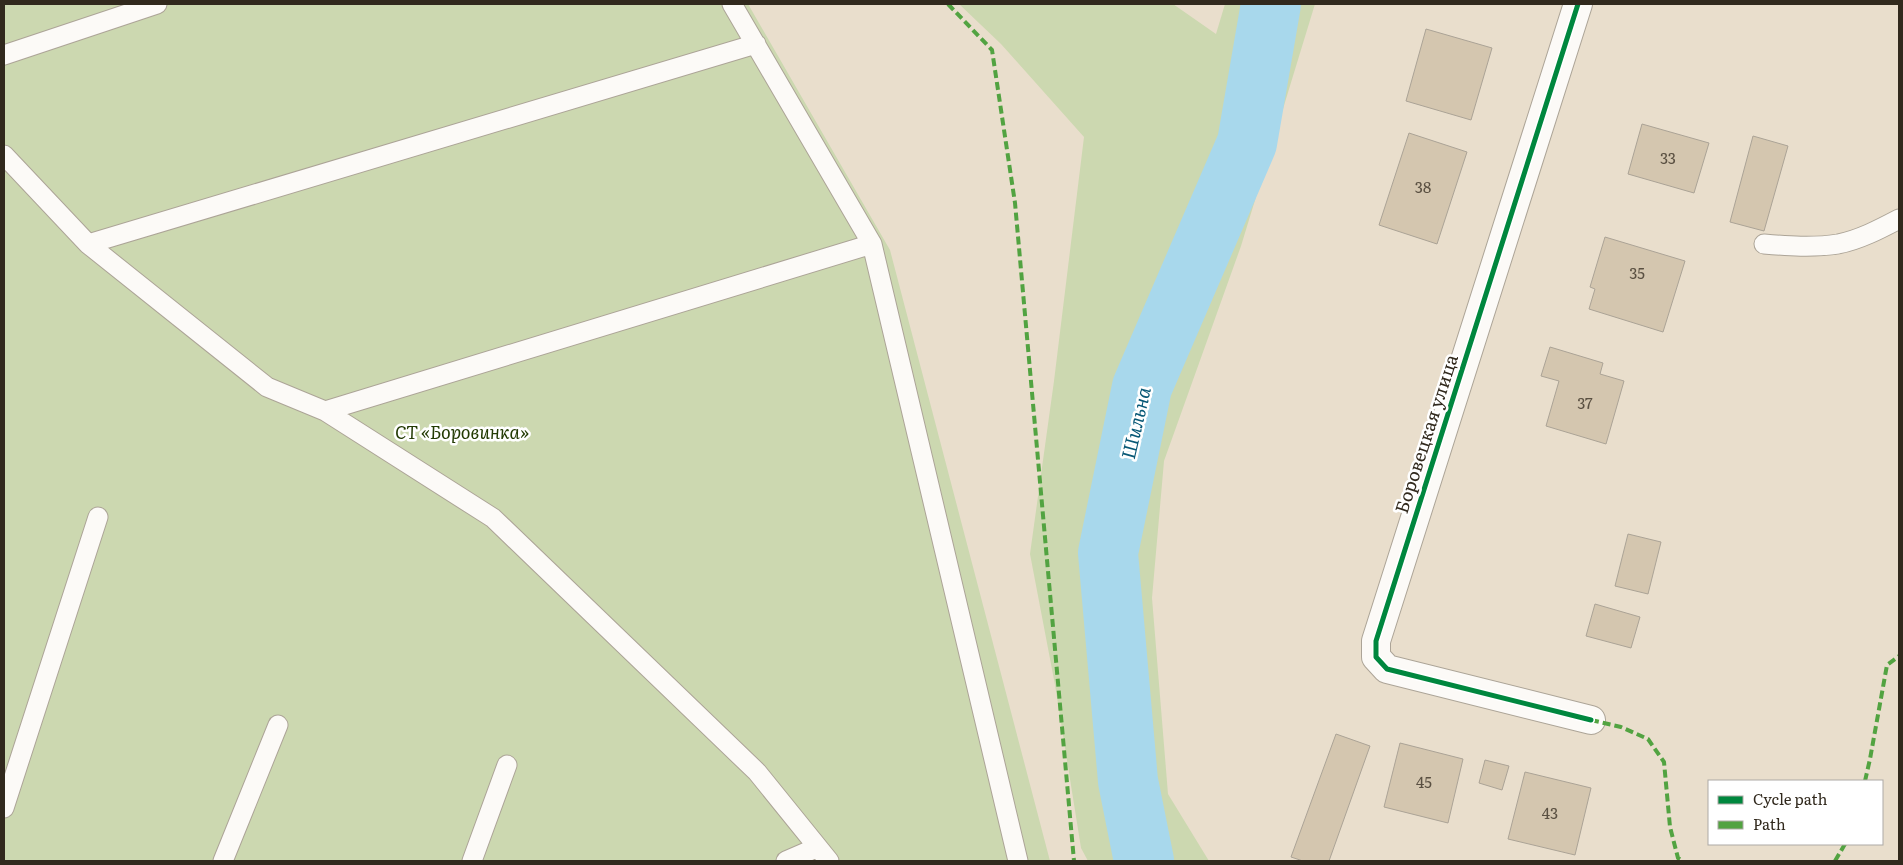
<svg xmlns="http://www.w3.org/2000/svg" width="1903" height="865" font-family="Literata,serif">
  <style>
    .green { fill: #ccd8b0 }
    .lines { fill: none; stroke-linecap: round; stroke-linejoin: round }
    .river { stroke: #a8d8ec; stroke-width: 60 }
    .building { fill: #d4c6af; stroke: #aba396 }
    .service-casing { stroke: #aca497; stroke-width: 21 }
    .minor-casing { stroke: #aca497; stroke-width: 30 }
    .service { stroke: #fcfaf7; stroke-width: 19 }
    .minor { stroke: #fcfaf7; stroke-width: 28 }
    .quiet { stroke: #52a341; stroke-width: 4; stroke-dasharray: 8 4; stroke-linecap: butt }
    .cycleway-casing { stroke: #fff; stroke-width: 8 }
    .cycleway { stroke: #00873e; stroke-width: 5 }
    .labels { text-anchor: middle; stroke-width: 5; stroke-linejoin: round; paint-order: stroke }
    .number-label { font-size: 15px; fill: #5a5042 }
    .park-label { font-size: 18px; font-style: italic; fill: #233b04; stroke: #fff }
    .street-label { font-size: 18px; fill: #31291d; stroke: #fff }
    .water-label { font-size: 19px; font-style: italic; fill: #075876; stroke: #fff }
  </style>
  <rect width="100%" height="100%" fill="#e9decc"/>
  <path class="green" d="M4 4H748L890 250 1050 861H4Z
    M959 4H1173L1216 34 1225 4H1315L1241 246 1164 461 1152 598 1168 794 1209 861H1088L1081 848 1055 685 1030 554 1054 381 1084 137 1001 44Z"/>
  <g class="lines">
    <path class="river" d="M1144 861 1128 781 1108 553 1142 387 1247 143 1271 4"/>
  </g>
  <path class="building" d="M1426 29 1492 48 1471 120 1406 101Z
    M1642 124 1709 143 1694 193 1628 174Z
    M1409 133 1467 152 1437 244 1379 225Z
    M1753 136 1788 146 1764 231 1730 222Z
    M1605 237 1685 261 1663 332 1589 309 1595 289 1590 287Z
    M1550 347 1603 363 1600 374 1624 381 1606 444 1546 426 1559 381 1541 376Z
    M1628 534 1661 542 1648 594 1615 586Z
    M1595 604 1640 617 1631 648 1586 636Z
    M1336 734 1370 746 1329 861H1303L1291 857Z
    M1400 743 1463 759 1448 823 1384 807Z
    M1485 760 1509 766 1502 790 1479 783Z
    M1525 772 1591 788 1575 855 1508 839Z"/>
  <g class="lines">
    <defs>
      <path id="service" d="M732 4 872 244 1018 861
        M4 55 157 4
        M4 155 88 244 267 387 325 411 493 518 757 772 829 861
        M88 244 756 44
        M1764 244C1788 246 1813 248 1838 244 1859 240 1880 229 1899 219
        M325 411 872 244
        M4 808 98 517
        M223 861 278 725
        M472 861 507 765
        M786 861 816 848"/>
      <path id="minor" d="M1578 4 1376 641V657L1387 669 1591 720"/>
    </defs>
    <use href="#service" class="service-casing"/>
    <use href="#minor" class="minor-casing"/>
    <use href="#service" class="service"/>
    <use href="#minor" class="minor"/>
    <path class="quiet" d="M948 4 992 50 1015 203 1074 861
      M1591 720 1621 727 1648 739 1664 762 1670 827 1678 858 1683 861
      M1865 781 1870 759 1887 665 1899 656
      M1835 861 1845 844"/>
    <defs>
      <path id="cycleway" d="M1578 4 1376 641V657L1387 669 1591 720"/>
    </defs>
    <use href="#cycleway" class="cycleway-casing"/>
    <use href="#cycleway" class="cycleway"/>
  </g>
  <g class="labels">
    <g class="number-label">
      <text x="1668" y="164">33</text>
      <text x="1423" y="193">38</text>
      <text x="1637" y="279">35</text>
      <text x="1585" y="409">37</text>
      <text x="1424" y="788">45</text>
      <text x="1550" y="819">43</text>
    </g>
    <g class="park-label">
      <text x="462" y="439">СТ «Боровинка»</text>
    </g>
    <g class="street-label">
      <text transform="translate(1427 434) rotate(-72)" y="6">Боровецкая улица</text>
    </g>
    <g class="water-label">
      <text transform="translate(1136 423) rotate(-77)" y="7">Шильна</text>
    </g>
  </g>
  <rect width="1903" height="865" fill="none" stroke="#31291d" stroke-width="10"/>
  <rect x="1708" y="780" width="175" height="65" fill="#ffffff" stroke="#ada9a5"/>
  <rect x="1718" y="796" width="25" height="8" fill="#00873e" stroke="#ada9a5"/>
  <text x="1753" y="805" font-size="15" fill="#31291d">Cycle path</text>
  <rect x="1718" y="821" width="25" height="8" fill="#52a341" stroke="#ada9a5"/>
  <text x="1753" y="830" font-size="15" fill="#31291d">Path</text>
</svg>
